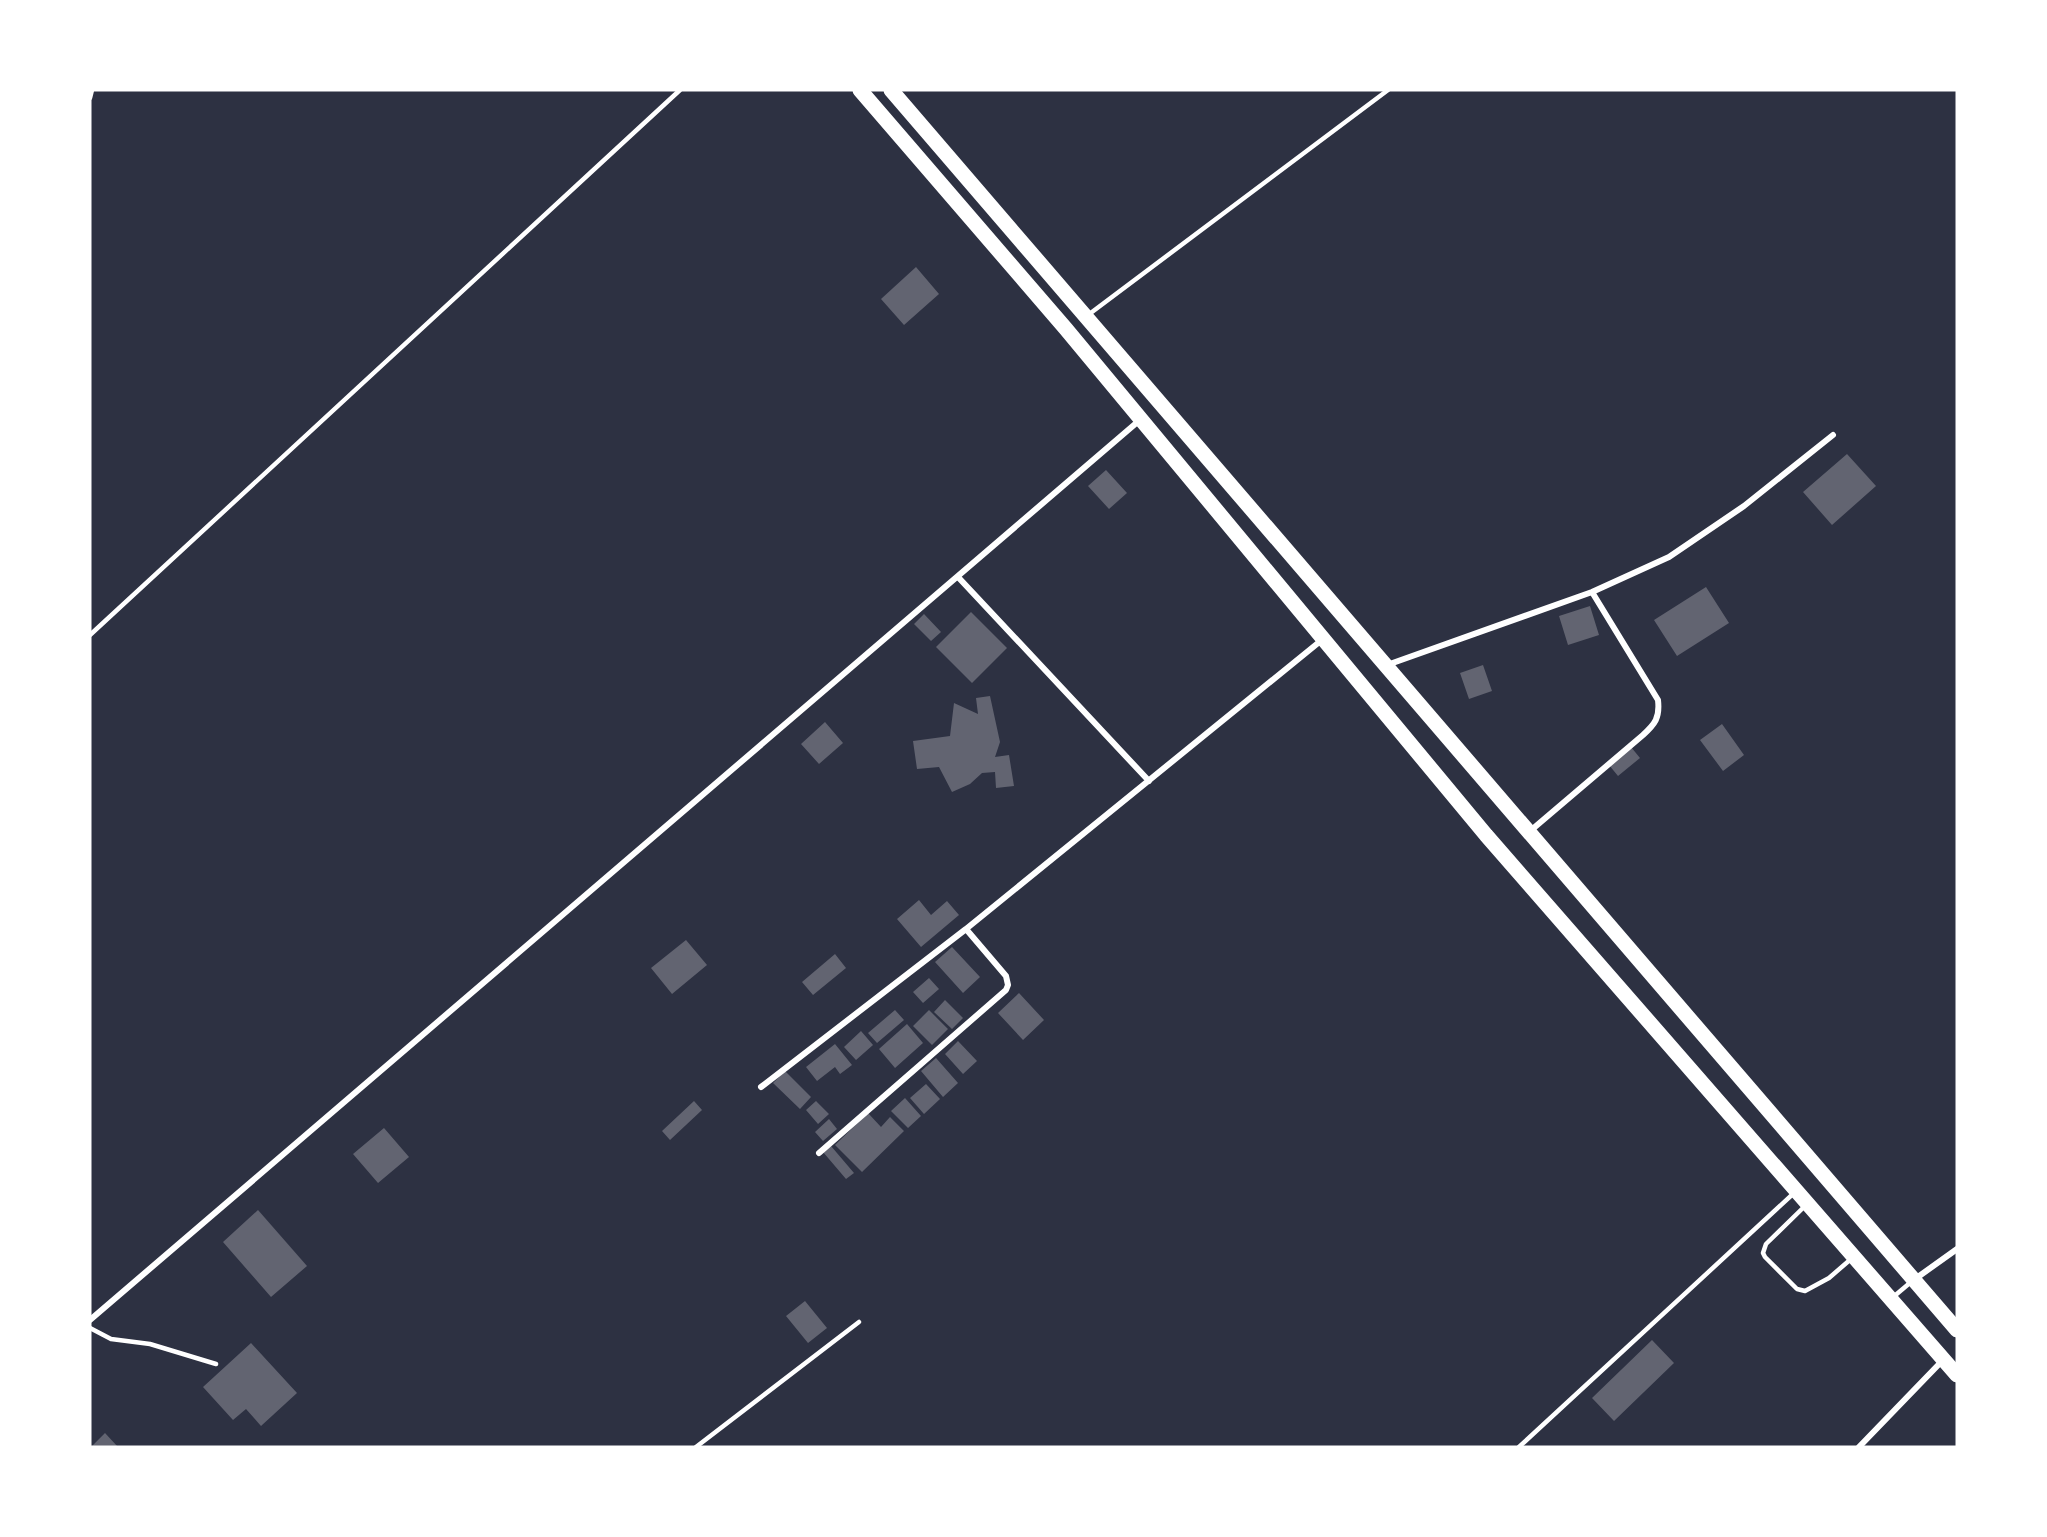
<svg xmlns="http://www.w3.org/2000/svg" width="2047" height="1537" font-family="'Asap Condensed',sans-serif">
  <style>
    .building { fill: #626471 }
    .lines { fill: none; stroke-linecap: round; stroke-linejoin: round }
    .service { stroke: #fff; stroke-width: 4.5 }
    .minor { stroke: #fff; stroke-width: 6 }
    .primary { stroke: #fff; stroke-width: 15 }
  </style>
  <rect width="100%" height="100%" fill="#2d3142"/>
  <path class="building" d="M916 267 939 294 904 325 881 299Z
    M1847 454 1876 486 1832 525 1803 492Z
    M1106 470 1127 493 1109 509 1088 486Z
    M1706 587 1729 623 1677 656 1654 620Z
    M1590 606 1599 635 1568 645 1559 616Z
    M971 612 1007 648 972 683 936 647Z
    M924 614 941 632 931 641 914 624Z
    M1483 665 1492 691 1469 699 1460 673Z
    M990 696 1000 742 995 757 1009 755 1014 786 996 788 995 772 982 773 970 784 952 792 939 767 917 769 913 741 950 736 954 703 978 714 976 698Z
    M825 722 843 743 819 764 801 744Z
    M1722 724 1744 755 1723 771 1700 740Z
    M1631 747 1640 758 1618 776 1609 765Z
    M919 900 931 915 947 901 959 915 921 947 897 919Z
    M686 940 707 965 672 994 651 968Z
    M952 947 980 977 963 993 935 962Z
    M835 954 846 968 813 995 802 982Z
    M929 978 939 989 923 1003 913 992Z
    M1019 993 1044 1020 1023 1040 998 1013Z
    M945 1000 963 1018 952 1029 934 1012Z
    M895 1010 904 1020 877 1043 868 1033Z
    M929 1010 948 1029 932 1045 913 1026Z
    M907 1024 923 1043 895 1068 879 1049Z
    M861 1031 873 1045 856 1060 844 1047Z
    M958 1041 977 1061 963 1074 945 1054Z
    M835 1044 852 1065 840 1074 835 1067 817 1081 806 1067Z
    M936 1058 958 1083 943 1097 921 1071Z
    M785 1071 811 1097 800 1109 773 1083Z
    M926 1084 940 1099 924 1114 910 1098Z
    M905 1098 921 1116 908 1128 891 1111Z
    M694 1101 702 1110 670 1140 662 1131Z
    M816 1101 829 1114 818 1124 806 1110Z
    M868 1113 881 1127 890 1117 904 1131 862 1172 835 1145Z
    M829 1119 837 1129 823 1141 815 1132Z
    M384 1128 409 1157 378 1183 353 1154Z
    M831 1146 854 1173 846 1179 823 1152Z
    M258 1210 307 1266 271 1297 223 1242Z
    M805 1301 827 1328 808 1343 786 1316Z
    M1652 1340 1674 1363 1614 1421 1592 1398Z
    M251 1343 297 1393 261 1426 246 1409 233 1420 203 1387Z
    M105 1433 118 1447H91Z"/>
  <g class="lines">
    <path class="service" d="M90 98 92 90
      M1088 315 1388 90
      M90 635 680 90
      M1806 1205 1766 1244 1763 1253 1765 1257 1797 1289 1805 1291 1829 1278 1851 1259
      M1892 1298 1911 1282
      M90 1328 111 1339 150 1344 216 1364
      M696 1447 859 1322
      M1519 1447 1794 1193"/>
    <path class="minor" d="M958 577 1149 781
      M1387 665 1592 592 1669 557 1744 506 1833 435
      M1529 832 1643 735C1655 724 1660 718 1658 700L1592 592
      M761 1087 966 929 1323 639
      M819 1153 1006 990 1008 985 1006 976 966 929
      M1915 1279 1957 1249
      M90 1320 1141 419
      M1859 1447 1943 1360"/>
    <path class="primary" d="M860 90 1066 329 1486 835 1957 1375
      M891 90 1957 1330"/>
  </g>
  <rect width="2047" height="1537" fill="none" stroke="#ffffff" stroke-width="183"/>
</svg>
